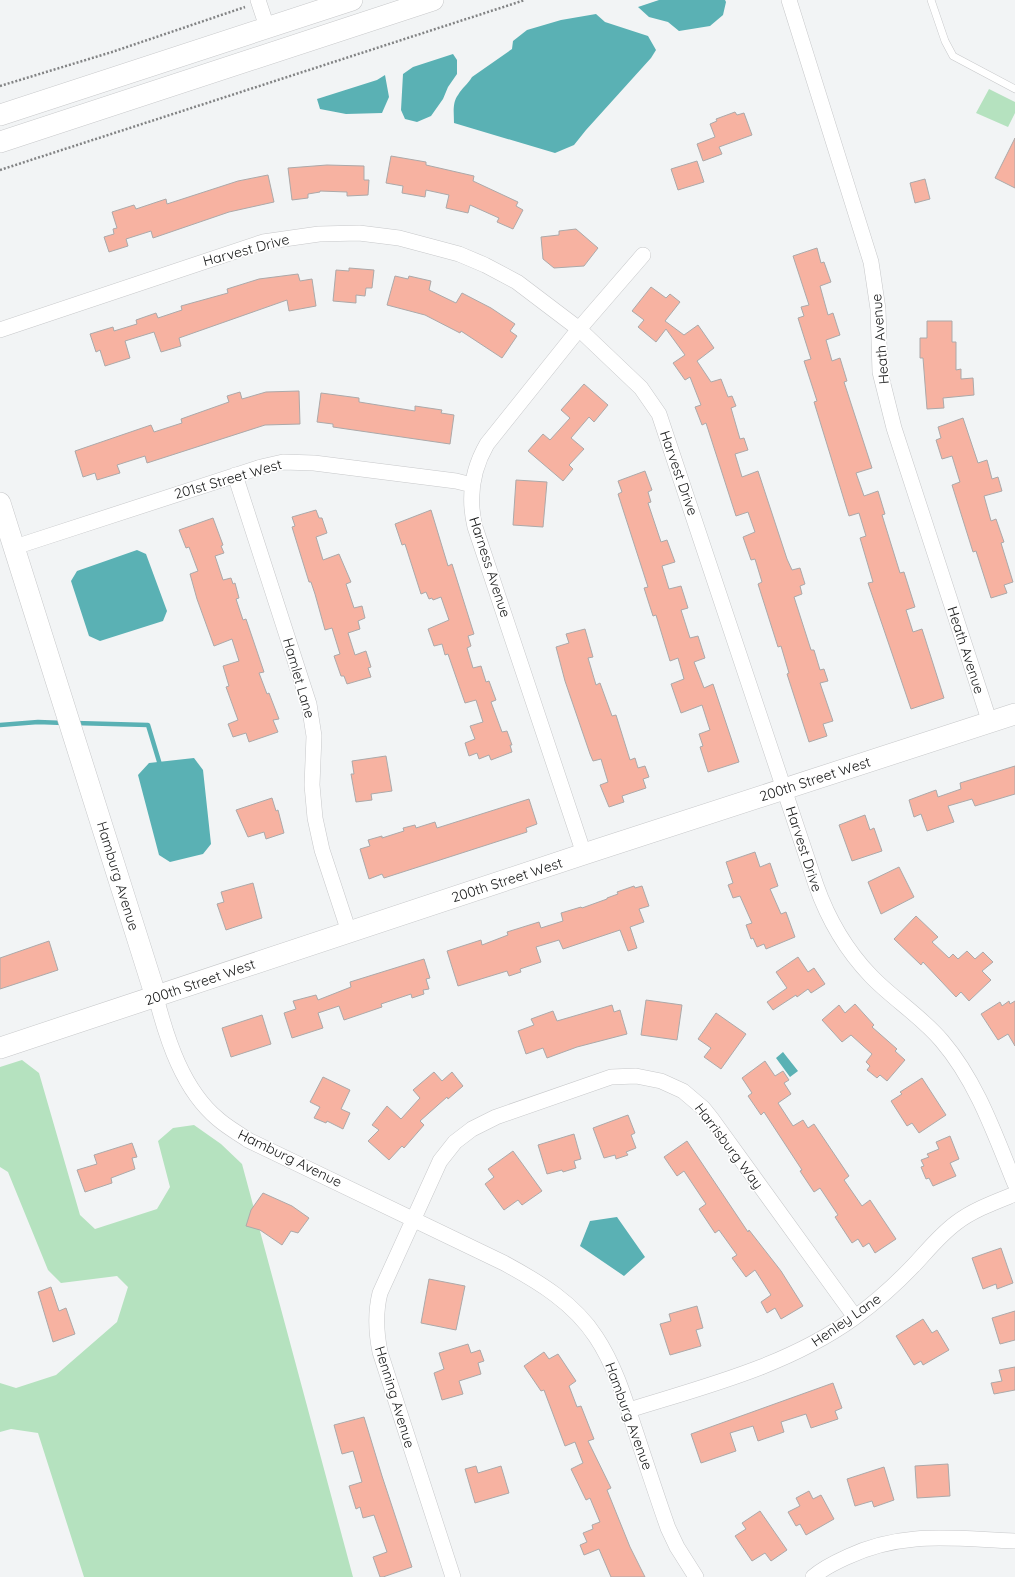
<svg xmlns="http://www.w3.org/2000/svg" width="1015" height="1577" font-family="Quicksand,sans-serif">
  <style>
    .green { fill: #b5e2bf }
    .water { fill: #5ab1b4 }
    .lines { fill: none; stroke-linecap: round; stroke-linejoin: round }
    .stream { stroke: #5ab1b4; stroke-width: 4.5 }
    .building { fill: #f7b2a1; stroke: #aca9a9 }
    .lane-casing { stroke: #c7c8ca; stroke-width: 8 }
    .street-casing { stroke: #c7c8ca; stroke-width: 16 }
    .secondary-casing { stroke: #c7c8ca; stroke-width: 22 }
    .path { stroke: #828384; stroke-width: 2.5; stroke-dasharray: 2 2; stroke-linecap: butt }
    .lane { stroke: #fff; stroke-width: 7 }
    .street { stroke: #fff; stroke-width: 15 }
    .secondary { stroke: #fff; stroke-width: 21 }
    .labels { text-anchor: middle; stroke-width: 3.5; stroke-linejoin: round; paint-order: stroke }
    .street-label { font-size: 14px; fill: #161717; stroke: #fff }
  </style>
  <rect width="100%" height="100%" fill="#f2f4f5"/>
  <path class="green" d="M989 89 1015 102V113L1008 127 976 113Z
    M22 1060 39 1073 80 1215 95 1229 157 1209 170 1187 158 1141 173 1128 194 1125 221 1144 242 1164 353 1577H84L38 1433 11 1429 0 1432V1383L16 1388 56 1375 117 1322 128 1287 117 1276 61 1283 48 1270 8 1172 0 1167V1067Z"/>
  <path class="water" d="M659 0H725L726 2 723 15 710 26 679 31 668 22 649 17 638 7Z
    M596 14 605 22 648 36 656 50 651 58 586 130 574 145 555 153 454 123C454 114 452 103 458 95 462 88 468 84 472 77L512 49 513 41 527 30 561 20Z
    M453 54 457 60V74L448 87 443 99 431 116 417 122 405 119 401 110 403 74 413 67Z
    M385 75 389 97 382 113 346 114 320 109 317 99 377 80Z
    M137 550 146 554 167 611 163 621 100 641 89 636 71 581 77 571Z
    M194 758 203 770 211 844 203 854 170 862 159 855 138 775 149 763Z
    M783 1052 798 1071 790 1077 776 1058Z
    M617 1217 645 1257 624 1276 580 1246 590 1221Z"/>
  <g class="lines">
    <path class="stream" d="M75 723 148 725 161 768
      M0 725 38 722 64 723"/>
  </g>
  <path class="building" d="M735 112 737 115 744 113 752 135 719 147 722 154 703 161 697 144 715 137 710 124 717 121 716 119Z
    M1015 138V188L995 178Z
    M391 156 426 162V165L474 176 473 181 518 202 516 206 523 210 513 229 497 222 499 218 470 205 468 213 446 208 449 195 426 190 425 197 402 193 403 186 386 183Z
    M697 161 704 182 678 190 671 169Z
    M327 165 364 166V180H369L368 195 347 196V192L320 191V192L308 194V198L292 200 288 168Z
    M268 175 274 202 229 212 153 238 151 231 126 239 128 246 109 252 104 237 114 234 113 229 117 228 112 212 134 205 136 209 166 199 167 204 238 181Z
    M925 179 930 199 915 203 910 183Z
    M576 229 598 248 584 266 554 268 543 259 541 237 559 235V231Z
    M817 248 821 263 824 262 831 282 820 286 828 315 833 313 840 335 826 340 832 361 840 358 847 381 844 382 872 468 856 473 864 496 878 491 885 514 882 515 900 573 904 572 915 607 906 610 913 632 922 629 944 698 911 709 868 583 873 582 860 538 866 536 859 513 849 516 814 402 817 401 804 361 811 359 798 318 804 316 801 307 809 305 793 256Z
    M349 268 374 270 372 288H366L365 296 356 295V303L333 301 336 270 349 271Z
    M298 274 300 281 312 279 316 306 289 311 287 300 179 338 181 346 161 352 154 332 125 341 130 358 105 366 100 350 96 352 90 334 113 327 114 331 137 324 136 320 156 313 158 318 182 310 181 306 228 293 227 289 259 279Z
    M395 276 408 279 409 276 431 281 429 290 456 303 462 293 491 308 515 324 510 331 517 336 502 358 461 331 460 333 425 315 387 305Z
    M651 287 666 298 670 294 680 302 665 321 684 335 698 325 714 348 697 361 711 382 721 379 728 397 732 396 736 406 731 408 740 439 744 438 748 450 735 454 742 477 758 471 787 559 792 570 800 568 805 584 800 586 802 594 794 597 811 650H814L820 670 824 669 828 681 820 683 833 721 823 724 827 736 809 742 787 674 789 673 781 646 778 647 758 584 762 582 755 559 751 560 743 537 755 532 748 512 736 516 706 423 702 425 695 407 701 405 690 377 685 380 673 363 685 355 666 329 656 342 638 327 644 320 632 311Z
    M927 321H952V342H956V370L961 369V379L973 378 974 395 943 398 944 408 927 409 923 358H920V338H927Z
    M584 384 608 405 594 422 589 417 571 438 584 449 569 465 573 469 563 481 528 451 543 434 550 440 570 418 561 410Z
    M299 391 300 424 265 425 147 463 145 456 117 465 120 473 97 480 95 473 83 477 75 451 151 425 154 432 182 423 181 419 229 402 227 396 240 392 242 399 266 392Z
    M321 393 359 398V402L415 411V406L442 410 441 413 454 415 450 444 333 427V424L317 422Z
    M963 418 978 463 987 460 992 479 998 477 1002 491 984 496 991 521 996 519 1004 542 1001 543 1013 582 1004 585 1007 593 991 598 976 551 973 552 952 485 960 482 952 456 942 459 936 440 941 438 938 427Z
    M645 471 652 490 648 492 651 502 648 503 661 542 667 540 675 562 662 566 669 589 681 586 688 608 681 610 690 638 698 636 705 658 694 662 704 688 713 684 739 762 708 772 700 747 703 746 699 734 710 730 702 705 681 713 671 684 684 679 678 658 670 661 656 615 653 616 644 588 648 587 618 494 622 492 618 481Z
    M516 480 547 482 543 527 513 525Z
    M316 510 319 518H322L327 533 316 537 323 560 339 554 351 582 346 584 354 608 362 606 365 618 358 621 360 629 348 633 355 655 366 651 371 667 368 668 371 677 347 684 344 676H341L334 656 340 654 332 628 325 630 315 594 311 582H309L292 527 295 526 292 517Z
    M431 510 448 566 452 564 474 634 468 636 471 646 467 648 473 668 481 666 486 682 489 681 496 700 491 702 502 732 507 731 512 745H510L512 752 491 760 489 755 479 759 477 753 469 756 465 743 475 739 470 726 483 722 476 700 465 703 448 654 445 655 442 644 434 646 428 629 449 620 441 597 433 600 432 598 429 599 426 592 421 594 405 544 402 545 395 524Z
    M213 518 223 545 221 546 224 553 215 556 223 580 231 578 233 584 235 583 239 598 236 599 243 620 246 619 264 672 259 673 267 694 269 693 279 719 273 720 278 732 249 742 246 733 233 737 228 724 238 720 226 687 229 686 223 666 239 661 232 639 214 646 197 599 190 574 198 571 189 547 186 548 179 530Z
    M585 629 593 657 588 658 596 685 600 683 612 716 616 715 630 760 635 758 638 768 645 766 649 777 643 779 646 788 622 796 624 802 609 807 600 785 608 782 601 759 593 761 590 754 565 681 556 647 569 643 566 634Z
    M386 756 392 791 371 794 372 800 356 802 351 774H354L352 761Z
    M1015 766V794L975 806 972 799 948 806 954 822 927 831 921 814 914 817 909 800 936 790 938 797 961 789 960 783Z
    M272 798 276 811 278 810 284 833 266 839 264 832 248 837 236 810Z
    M529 799 537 824 526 828 527 832 384 878 382 874 369 879 360 849 370 846 368 840 382 836V838L404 831 403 828 415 825 416 828 435 822 437 828Z
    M865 815 870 830 874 828 882 851 852 861 839 825Z
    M755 852 760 867 770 863 778 886 770 889 781 914 786 912 795 937 766 949 764 944 757 947 753 938 751 939 746 925 752 923 740 896 733 898 728 885 733 883 726 862Z
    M899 867 914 897 881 914 868 882Z
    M253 883 262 918 226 930 217 904 224 902 221 892Z
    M634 886 635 888 642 886 649 906 639 909 644 922 630 927 637 948 628 951 620 930 563 949 559 940 536 947 541 962 520 969 521 972 509 976 507 971 458 986 447 951 481 940 482 945 508 935 507 932 539 922 541 928 563 921 561 913 581 907 582 908 607 899V898L618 894 617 892Z
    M916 916 938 937 932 942 949 958 953 954 958 959 967 951 975 959 983 952 993 962 982 971 991 980 969 1001 961 992 956 997 923 962 921 965 894 939Z
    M49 941 58 970 0 989V958Z
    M798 957 808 972 814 968 825 984 811 993 808 989 797 997 796 995 773 1010 767 1002 787 988 776 972Z
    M424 959 430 978 426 979 429 989 423 990 424 994 412 998 411 994 381 1004 382 1007 344 1020 339 1006 318 1013 323 1028 292 1038 284 1013 296 1009 293 1001 316 995 318 1000 351 987 350 982Z
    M646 1000 682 1005 677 1040 641 1035Z
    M1009 1001 1010 1004 1015 1001V1046L1008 1034 998 1040 981 1014 1000 1002 1002 1006Z
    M855 1004 874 1025 872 1027 897 1049 895 1051 905 1060 887 1081 880 1075 877 1078 867 1070 870 1066 866 1062 872 1054 851 1035 842 1042 822 1020 839 1005 845 1013Z
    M612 1005 614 1012 620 1010 627 1034 577 1047 547 1058 543 1048 526 1054 518 1031 534 1025 531 1019 553 1011 557 1021Z
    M716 1013 746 1034 721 1069 704 1057 711 1048 698 1039Z
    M262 1015 271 1044 231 1057 222 1028Z
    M765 1061 775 1076 783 1071 789 1080 784 1083 791 1094 778 1103 793 1126 803 1120 808 1128 814 1124 849 1176 844 1180 862 1206 870 1200 896 1239 875 1253 869 1243 863 1247 858 1239 852 1243 835 1217 838 1215 820 1188 814 1192 800 1171 802 1170 764 1112 761 1115 748 1096 752 1093 742 1078Z
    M434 1072 442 1081 452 1072 463 1086 448 1099 447 1097 420 1121 424 1125 404 1148 402 1146 389 1160 368 1141 379 1130 372 1125 387 1106 401 1119 420 1098 413 1090Z
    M323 1077 350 1090 341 1109 350 1113 343 1129 327 1121 326 1123 314 1118 320 1107 310 1102Z
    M922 1078 946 1115 919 1133 912 1123 907 1126 891 1101 902 1094 900 1092Z
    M628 1115 635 1133 631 1135 636 1148 626 1152 628 1155 616 1159 615 1155 604 1158 593 1128Z
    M574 1134 581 1159 574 1161 576 1168 563 1172 562 1170 547 1174 538 1145Z
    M950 1136 959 1159 950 1163 956 1176 933 1186 929 1178 926 1179 921 1167 924 1166 921 1160 929 1157 927 1154 939 1149 936 1142Z
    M687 1141 748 1232 749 1230 781 1271 803 1306 781 1319 775 1308 767 1313 761 1302 771 1295 755 1270 746 1277 732 1258 737 1255 719 1230 715 1233 699 1209 706 1204 684 1171 677 1176 664 1157Z
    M132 1143 137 1157 132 1158 135 1169 111 1178 112 1183 85 1192 77 1170 97 1164 94 1155Z
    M513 1151 542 1191 522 1205 518 1200 504 1210 485 1184 494 1177 488 1169Z
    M263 1193 292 1206 309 1218 298 1233 291 1231 282 1245 260 1230 246 1226 251 1210Z
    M1001 1248 1013 1283 997 1289 996 1284 983 1289 972 1258Z
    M429 1279 465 1286 456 1330 421 1323Z
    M51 1287 59 1311 66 1308 75 1334 53 1342 38 1292Z
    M697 1306 703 1328 696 1330 701 1346 670 1355 660 1324 671 1321 669 1314Z
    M1015 1311V1340L1000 1344 992 1318Z
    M923 1319 932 1333 937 1330 949 1350 923 1365 921 1361 914 1365 896 1336Z
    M468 1344 471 1353 480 1350 484 1361 478 1363 481 1374 459 1381 463 1394 442 1400 434 1373 444 1369 439 1353Z
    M544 1352 549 1359 558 1354 576 1381 569 1386 577 1407 581 1406 594 1439 588 1441 611 1488 607 1490 630 1547 645 1577H611L599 1549 584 1555 580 1545 587 1542 583 1533 593 1529 592 1525 600 1522 590 1498 586 1500 571 1469 583 1463 575 1442 565 1446 544 1390 541 1391 524 1366Z
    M1015 1367V1390L994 1394 991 1383 1002 1381 999 1370Z
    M833 1383 842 1408 835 1411 838 1419 811 1428 806 1414 781 1422 784 1432 758 1441 753 1426 730 1433 736 1451 701 1463 691 1434Z
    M364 1417 382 1476 412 1567 383 1577H380L373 1557 387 1552 374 1515 363 1518 360 1507 356 1509 349 1486 362 1482 353 1451 342 1454 334 1425Z
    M948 1464 950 1496 917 1498 915 1466Z
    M476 1466 478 1473 501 1466 509 1493 475 1503 465 1469Z
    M884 1467 894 1500 874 1507 872 1501 855 1506 847 1479Z
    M809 1491 813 1499 821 1495 834 1519 806 1535 800 1524 796 1526 788 1512 800 1506 796 1498Z
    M760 1511 787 1550 771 1561 765 1553 752 1561 735 1536 746 1529 742 1523Z"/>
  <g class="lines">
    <defs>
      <path id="lane" d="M931 0 945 41 953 56 1015 89"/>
      <path id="street" d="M258 0 267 27
        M789 0 871 262 878 309 880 372 894 428 990 723
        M0 330 263 242 319 234 359 233 399 238 459 254 485 265 517 282 579 329 641 388 659 414 816 885C828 919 846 950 871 976 893 999 921 1016 942 1041 977 1082 995 1135 1015 1184
        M235 475 309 704 314 736 312 785 315 818 322 850 349 932
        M15 547 261 467 283 462 314 463 456 481 472 485
        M584 854 475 527C468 498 472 470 487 444L579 329 643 255
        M156 997C167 1040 183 1090 218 1119 227 1127 238 1133 248 1140L504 1263C539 1282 574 1303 596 1337 614 1364 624 1396 634 1427 645 1460 656 1494 668 1528L677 1547 696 1577
        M629 1410C706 1386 787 1366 854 1318 876 1302 896 1284 915 1264 928 1250 940 1235 956 1223 973 1210 995 1202 1015 1194
        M453 1577 380 1352C376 1332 375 1313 380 1293L440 1161 455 1142 472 1129 496 1117 611 1077 636 1076 661 1081 683 1091 703 1108 711 1118 855 1317
        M813 1577C823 1568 836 1562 847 1557 903 1530 955 1539 1015 1541"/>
      <path id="secondary" d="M0 115 352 0
        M0 142 433 0
        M0 503 156 997
        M0 1048 584 854 1015 714"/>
    </defs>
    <use href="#lane" class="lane-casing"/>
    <use href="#street" class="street-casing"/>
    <use href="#secondary" class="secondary-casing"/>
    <path class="path" d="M0 86 112 52 245 7
      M0 170 525 0"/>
    <use href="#lane" class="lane"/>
    <use href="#street" class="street"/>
    <use href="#secondary" class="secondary"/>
  </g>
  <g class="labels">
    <g class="street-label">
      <text transform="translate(246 250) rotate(-15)" y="5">Harvest Drive</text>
      <text transform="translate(880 339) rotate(-95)" y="5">Heath Avenue</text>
      <text transform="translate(679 473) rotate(71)" y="5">Harvest Drive</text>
      <text transform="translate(228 479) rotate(-16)" y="5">201st Street West</text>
      <text transform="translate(490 567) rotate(72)" y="5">Harness Avenue</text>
      <text transform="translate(966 650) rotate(72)" y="5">Heath Avenue</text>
      <text transform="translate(299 678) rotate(74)" y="5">Hamlet Lane</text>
      <text transform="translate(815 779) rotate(-18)" y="5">200th Street West</text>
      <text transform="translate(804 849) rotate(72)" y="5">Harvest Drive</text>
      <text transform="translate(118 876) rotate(73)" y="5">Hamburg Avenue</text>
      <text transform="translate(507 880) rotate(-18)" y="5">200th Street West</text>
      <text transform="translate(200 982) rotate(-19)" y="5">200th Street West</text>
      <text transform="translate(729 1146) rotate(53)" y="5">Harrisburg Way</text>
      <text transform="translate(290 1158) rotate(26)" y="5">Hamburg Avenue</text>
      <text transform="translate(846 1320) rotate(-35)" y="5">Henley Lane</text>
      <text transform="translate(395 1397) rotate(73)" y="5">Henning Avenue</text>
      <text transform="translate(629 1416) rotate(70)" y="5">Hamburg Avenue</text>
    </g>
  </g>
</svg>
